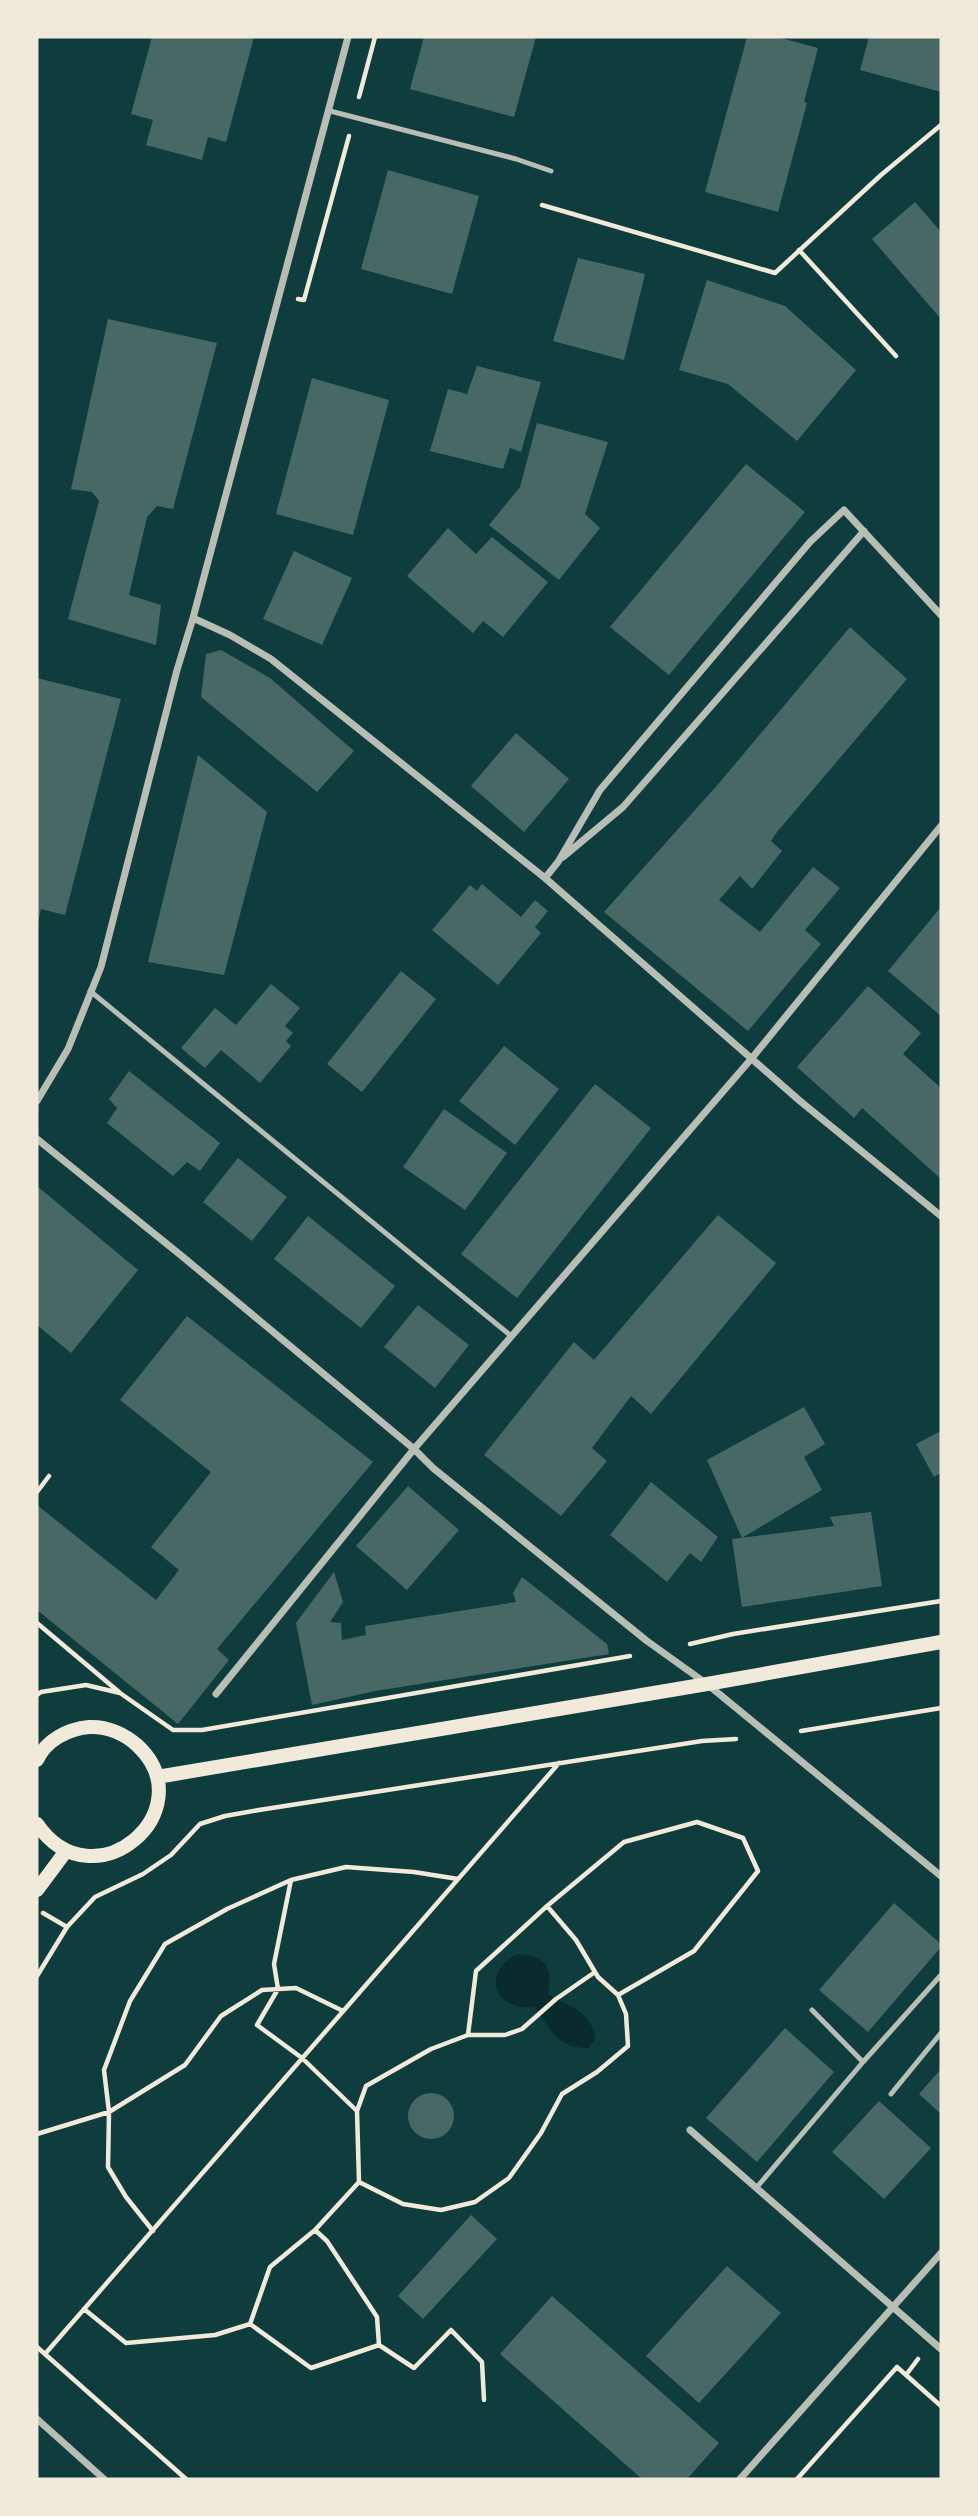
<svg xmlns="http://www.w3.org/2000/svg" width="978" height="2516" font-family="'Public Sans',sans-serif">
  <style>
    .water { fill: #0a2a2b }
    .building { fill: #486865 }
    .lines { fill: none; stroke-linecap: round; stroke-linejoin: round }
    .path { stroke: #f1e9da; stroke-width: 4.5 }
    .service { stroke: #b8beb3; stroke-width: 5 }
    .minor { stroke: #b8beb3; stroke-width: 7 }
    .secondary { stroke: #f1e9da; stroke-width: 14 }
  </style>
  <rect width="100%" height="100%" fill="#0f3d3e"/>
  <path class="water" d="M518 1954C545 1956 554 1968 548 1994 569 2008 592 2009 595 2040L588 2048C555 2048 552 2029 534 2007 493 2011 481 1972 518 1954Z"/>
  <path class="building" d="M152 37H254L226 142 208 137 202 160 146 145 153 120 131 114Z
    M424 37H536L514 117 410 89Z
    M747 37H777L818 48 804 102 807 103 778 212 705 192Z
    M869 37H941V92L860 70Z
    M388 170 479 196 452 294 361 269Z
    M915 202 941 232V319L872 239Z
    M578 258 645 274 624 360 553 341Z
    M707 280 785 306 856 370 797 441 728 384 679 370Z
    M108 319 217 343 173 509 157 506 147 517 129 595 161 605 156 645 68 619 99 501 92 492 71 489Z
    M477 366 541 382 521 452 510 448 503 469 430 451 448 389 467 394Z
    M312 378 389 400 353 535 276 514Z
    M537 423 608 442 585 514 600 528 559 580 489 525 520 487Z
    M746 464 805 512 669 675 610 627Z
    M448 528 476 554 492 537 548 582 503 637 483 621 473 633 407 576Z
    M294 551 352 578 322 645 263 619Z
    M850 627 907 679 777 832 771 841 782 851 752 889 740 876 719 900 760 932 813 867 840 888 805 930 821 944 748 1031 604 912 720 782Z
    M221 650 270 678 354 751 317 792 201 697 206 654Z
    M37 678 121 699 65 915 41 909 38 922Z
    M516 733 569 779 524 832 471 786Z
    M198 755 267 812 224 975 148 962Z
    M482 884 521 917 535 900 548 911 535 927 541 933 498 985 432 930 470 885 477 891Z
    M941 907V1016L888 971Z
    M401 971 436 999 362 1092 327 1064Z
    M271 984 300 1008 285 1026 293 1033 286 1041 291 1046 260 1083 221 1050 205 1068 181 1048 215 1008 236 1025Z
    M868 986 921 1033 903 1054 941 1088V1179L862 1108 854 1118 797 1067Z
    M504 1046 559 1089 515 1145 459 1101Z
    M129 1071 220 1143 200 1171 187 1162 173 1176 107 1123 117 1108 109 1099Z
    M595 1084 651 1128 517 1298 461 1254Z
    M444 1109 507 1153 465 1210 403 1167Z
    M238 1158 287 1197 252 1241 203 1202Z
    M37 1186 138 1270 71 1353 37 1325Z
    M718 1215 776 1263 651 1414 631 1396 592 1448 607 1461 561 1516 484 1455 574 1342 594 1360Z
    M308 1216 395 1286 361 1328 274 1259Z
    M418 1305 469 1345 435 1388 384 1347Z
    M187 1316 373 1462 217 1649 229 1660 178 1724 37 1610V1505L156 1600 179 1570 151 1547 211 1472 120 1400Z
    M804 1407 825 1444 804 1457 822 1490 742 1538 707 1460Z
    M941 1431V1473L934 1477 916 1444Z
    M651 1482 718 1537 701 1562 690 1553 667 1582 610 1535Z
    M408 1486 459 1530 407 1590 356 1546Z
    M871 1512 882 1586 742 1607 732 1539 834 1526 830 1517Z
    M334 1572 343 1602 330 1622 341 1623 342 1640 366 1635 365 1626 516 1602 513 1593 522 1577 607 1644 609 1654 375 1691 312 1705 296 1623Z
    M894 1903 941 1944V1947L868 2032 819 1990Z
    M785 2028 834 2072 757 2162 706 2118Z
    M941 2069V2114L919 2094Z
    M408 2116a23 23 0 1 1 46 0a23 23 0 1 1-46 0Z
    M879 2101 931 2148 884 2199 832 2152Z
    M471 2215 497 2239 423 2319 398 2296Z
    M727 2266 781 2313 699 2403 646 2356Z
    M552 2296 719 2443 687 2479H642L500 2354Z"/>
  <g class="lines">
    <path class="path" d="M359 97 375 37
      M542 205 775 273 881 175 941 125
      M799 250 896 356
      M298 299 304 300 349 136
      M37 1492 49 1476
      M37 1623 119 1692
      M690 1644 733 1634 941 1601
      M37 1695 41 1692 86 1685 120 1693 173 1730H202L630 1656
      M801 1731 941 1708
      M291 1880 346 1867 414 1872 458 1879
      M43 1913 67 1927
      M37 1976 67 1927 95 1897 143 1874 171 1855 200 1824 225 1816 259 1810 702 1741 736 1739
      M468 2035 476 1971 547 1906 624 1842 697 1822 743 1838 758 1871 694 1951 618 1995
      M357 2111 366 2086 431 2049 468 2035H505L522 2029 556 1999 595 1972
      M37 2134 109 2112 185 2065 221 2016 262 1990 296 1988 343 2011
      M359 2182 403 2204 441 2210 475 2202 509 2178 541 2133 562 2094 597 2072 628 2046 626 2014 618 1995 598 1977 576 1940 547 1906
      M153 2231 126 2197 108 2167 109 2112 104 2070 130 2001 165 1944 227 1909 291 1880 274 1964 278 1989 257 2025 302 2058 357 2111 359 2182 315 2230
      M84 2309 126 2343 215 2335 250 2324 311 2368 379 2345 414 2368 451 2330 482 2362 484 2400
      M250 2324 270 2267 315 2230 327 2241 377 2317 379 2345
      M37 2347 186 2479
      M45 2354 559 1763
      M906 2375 918 2359
      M797 2479 897 2367 941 2406"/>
    <path class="service" d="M330 111 516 159 551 171
      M90 991 510 1335
      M812 2010 863 2062 941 1975
      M891 2094 941 2033
      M757 2187 863 2062"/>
    <path class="minor" d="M193 618 230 635 271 659 545 878 800 1101 941 1216
      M563 857 623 807 864 531
      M545 878 558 862 600 790 810 542 844 510 941 615
      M37 1101 68 1049 101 967 177 670 193 618 348 37
      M37 1139 183 1257 414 1449 433 1468 647 1641 707 1684 941 1876
      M216 1694 414 1449 752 1058 941 826
      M690 2130 941 2349
      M37 2419 104 2479
      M740 2479 941 2253"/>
    <path class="secondary" d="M37 1760C46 1740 68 1729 89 1727 107 1726 125 1734 138 1746 205 1810 94 1907 37 1824
      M157 1777 707 1684 941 1642
      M37 1890 66 1851"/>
  </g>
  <rect width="978" height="2516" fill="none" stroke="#f1e9da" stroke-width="77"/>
</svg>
